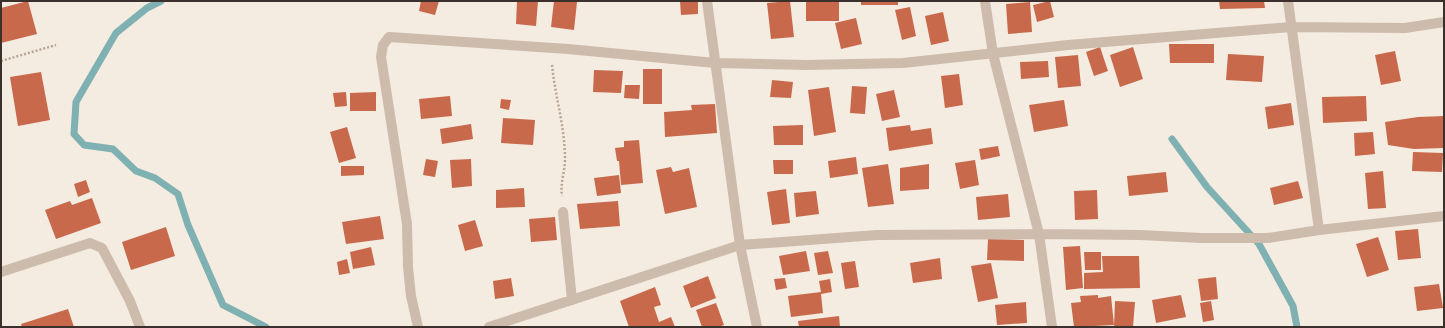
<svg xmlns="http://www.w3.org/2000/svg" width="1445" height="328" font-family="'Titillium Web',sans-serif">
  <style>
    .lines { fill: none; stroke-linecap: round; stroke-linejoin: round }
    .stream { stroke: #7fb0b2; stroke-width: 7 }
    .building { fill: #c8694b }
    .path { stroke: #b9a596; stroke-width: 2.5; stroke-dasharray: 2 2; stroke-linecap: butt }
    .minor { stroke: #cdbbac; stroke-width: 10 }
    .tertiary { stroke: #cdbbac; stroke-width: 10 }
  </style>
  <rect width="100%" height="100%" fill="#f4ebe1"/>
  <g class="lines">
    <path class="stream" d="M161 1 147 8 116 33 76 102 74 134 84 145 113 149 136 171 155 178 178 194 188 225 223 305 266 327
      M1172 139 1207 187 1259 244 1293 306 1297 327"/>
  </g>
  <path class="building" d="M28 1 37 34 1 43V8Z
    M421 1H439L435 15 419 11Z
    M517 1H538L536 26 516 24Z
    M554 1 577 2 574 30 551 27Z
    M680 1H698V14L681 15Z
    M790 1 794 37 771 39 767 3Z
    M839 1V21H806V2Z
    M861 1H898V5H861Z
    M1050 1 1054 17 1037 22 1033 5Z
    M1219 1H1264L1265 8 1220 9Z
    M1030 2 1032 32 1008 34 1006 4Z
    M910 7 916 36 902 40 895 10Z
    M943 12 949 41 931 45 925 16Z
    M856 18 862 44 841 49 835 23Z
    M1169 44H1214V63H1170Z
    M1100 47 1108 71 1094 76 1086 52Z
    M1133 47 1143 79 1120 87 1110 55Z
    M1395 51 1401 81 1381 85 1375 55Z
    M1228 54 1264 56 1262 82 1226 80Z
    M1078 55 1081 86 1058 88 1055 57Z
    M1048 61 1049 77 1021 79 1020 62Z
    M643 69H662V104H643Z
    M594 70 623 71 621 93 593 92Z
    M41 72 50 120 18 126 10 77Z
    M959 74 963 105 945 108 941 76Z
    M772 80 793 82 791 98 770 97Z
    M625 85H640L639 99 624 98Z
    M852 86 867 87 865 114 850 113Z
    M829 87 836 132 814 136 808 90Z
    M894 90 900 117 882 121 876 94Z
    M346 92 347 106 335 107 333 93Z
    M376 92V111H350V93Z
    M450 96 452 116 421 119 419 99Z
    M1366 96 1367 121 1323 123 1322 97Z
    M501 99 511 100 509 110 500 108Z
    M1064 100 1068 126 1034 132 1029 105Z
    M1291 103 1294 125 1268 129 1265 107Z
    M715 104 717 133 665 137 664 112 692 110 691 105Z
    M1444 116 1443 148 1414 149 1388 145 1385 122 1418 117Z
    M503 118 535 120 533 145 501 143Z
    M471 124 473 139 442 144 440 129Z
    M803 125V145H774L773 126Z
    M910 125 911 131 931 128 933 144 889 151 886 128Z
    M347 127 356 158 339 163 330 132Z
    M1373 132 1375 154 1355 156 1354 133Z
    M639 140 643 183 621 185 619 161H617L615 148 624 147V141Z
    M998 146 1000 156 981 160 979 149Z
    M1413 152 1443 153 1442 172 1412 171Z
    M856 157 858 174 830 178 828 161Z
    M426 159 438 161 435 177 423 175Z
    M471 159 472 186 452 188 450 160Z
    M773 160H793V174H774Z
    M975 160 979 185 960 189 955 163Z
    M888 164 894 204 868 207 862 168Z
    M929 164V189L900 191V168Z
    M341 166H364V175L341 176Z
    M671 167 673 172 689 168 697 207 665 214 656 170Z
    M1383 171 1386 208 1368 209 1365 173Z
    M1166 172 1168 192 1129 196 1127 176Z
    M619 175 621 193 597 196 594 178Z
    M86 180 90 192 78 197 74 184Z
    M1298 181 1303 198 1274 205 1270 188Z
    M524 188 525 207 496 208V190Z
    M786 189 790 223 772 225 767 192Z
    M1097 190 1098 219 1075 220 1074 191Z
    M816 191 819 214 796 217 794 193Z
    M1008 194 1010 217 978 220 976 197Z
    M92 198 101 223 56 239 45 210 70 201 72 205Z
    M618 201 620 226 580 229 577 204Z
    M380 216 384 239 346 244 342 222Z
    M555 217 557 240 531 242 529 219Z
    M475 220 483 246 465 251 458 225Z
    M166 227 175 256 131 270 122 242Z
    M1418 229 1421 258 1398 260 1395 231Z
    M1378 237 1389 270 1367 277 1356 244Z
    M988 239 1024 240V261L987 260Z
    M1080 246 1083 288 1066 290 1063 247Z
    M371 247 375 265 353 269 350 252Z
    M806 251 810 271 783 275 779 256Z
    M828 251 833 273 818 275 814 253Z
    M1084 252H1101V270H1085Z
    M1102 256H1139L1140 288 1084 289V273L1103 272Z
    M940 258 942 279 913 283 910 263Z
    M347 259 350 273 339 275 337 262Z
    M855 261 859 287 845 289 841 263Z
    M991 263 998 298 978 302 971 266Z
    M708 276 716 298 691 308 683 286Z
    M1216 277 1218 299 1201 301 1198 279Z
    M511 278 514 296 495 299 493 281Z
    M785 278 787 288 776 290 774 279Z
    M830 279 832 292 821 294 823 313 791 317 788 296 821 292 819 281Z
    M1439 284 1443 308 1417 311 1414 287Z
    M655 287 661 305 654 307 659 322 671 317 675 327H629L620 301Z
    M1098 295V298L1111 296 1114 325 1074 327 1071 303 1081 302 1080 296Z
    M1181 295 1186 317 1156 323 1152 300Z
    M1115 301 1135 302 1133 327H1114Z
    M1211 301 1214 320 1203 322 1200 303Z
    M1026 302 1027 323 997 325 995 305Z
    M716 303 724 325 719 327H702L696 310Z
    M68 309 74 327H22L21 324Z
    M839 316 840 327H799L798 321Z"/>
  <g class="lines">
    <path class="path" d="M1 61 56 45
      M552 65C555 96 565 127 565 159 565 172 560 183 562 196"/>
    <path class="minor" d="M985 1 993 54 1039 234 1052 327
      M1288 1 1319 230
      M563 212 572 300
      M1 272 90 243 102 248 130 301 140 327
      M418 327 411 296 408 267 407 224 381 57 383 45 389 37 568 49 715 63 807 65 903 63 1068 45 1291 27 1405 28 1444 22
      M489 327 740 245 877 235 1039 234 1140 235 1201 238H1268L1319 230 1444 216"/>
    <path class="tertiary" d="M707 1 740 245 757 327"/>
  </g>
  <rect width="1445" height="328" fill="none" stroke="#3b302b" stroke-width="4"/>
</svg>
